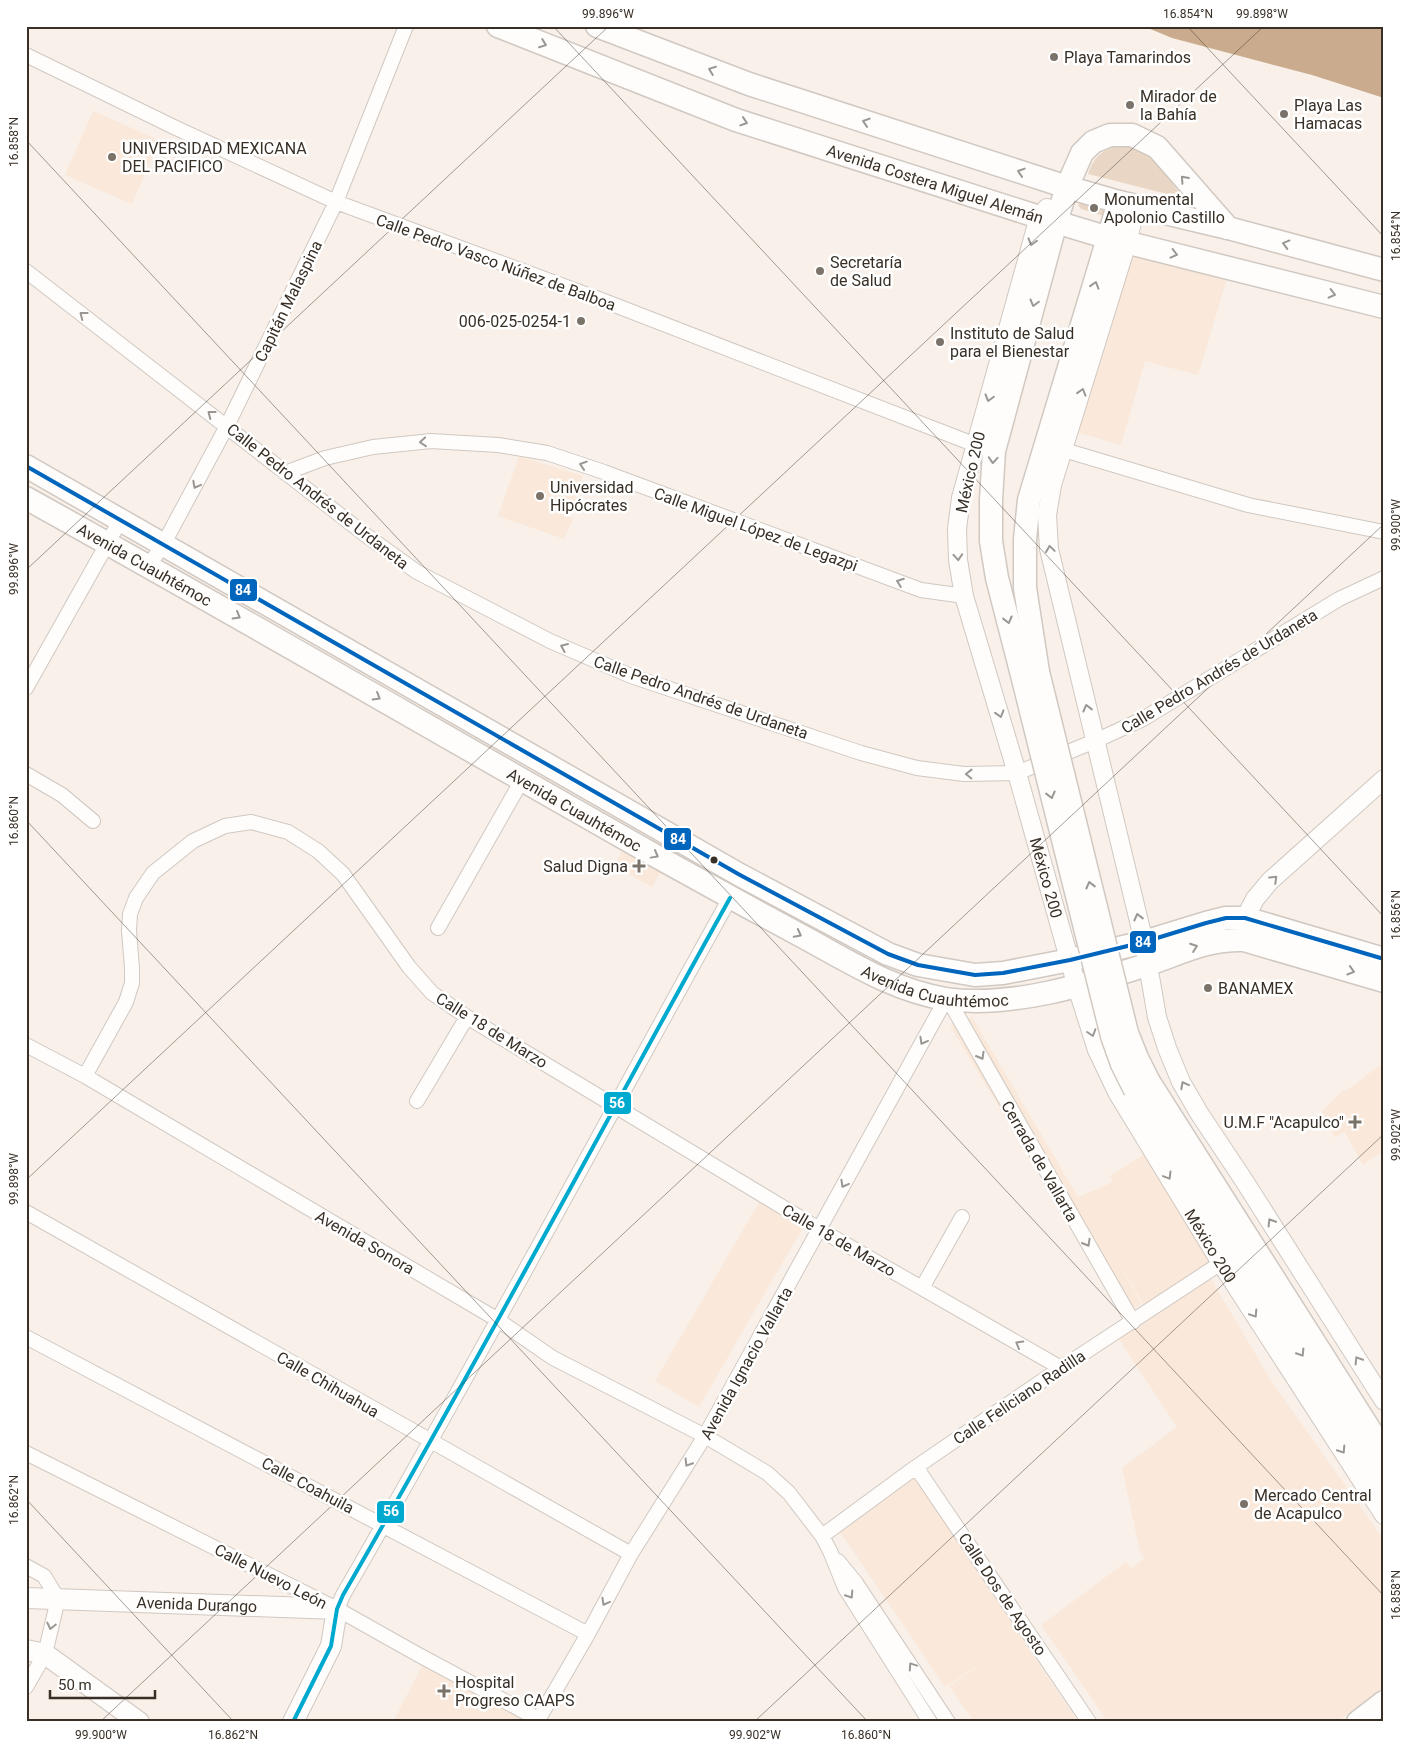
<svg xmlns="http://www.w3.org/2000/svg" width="1410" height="1748" font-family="Roboto,sans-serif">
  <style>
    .built { fill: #fae9da }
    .garden { fill: #e9d6c4 }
    .water { fill: #caab8d }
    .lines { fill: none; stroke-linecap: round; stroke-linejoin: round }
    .minor-casing { stroke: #d0c8c1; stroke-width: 16 }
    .tertiary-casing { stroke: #d0c8c1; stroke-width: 20 }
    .secondary-casing { stroke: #d0c8c1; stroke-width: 22 }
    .primary-casing { stroke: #d0c8c1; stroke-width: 25 }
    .minor { stroke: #fefdfc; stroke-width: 14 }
    .tertiary { stroke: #fefdfc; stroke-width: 18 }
    .secondary { stroke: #fefdfc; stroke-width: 20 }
    .primary { stroke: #fefdfc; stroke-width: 22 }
    .primary-bridge-casing { stroke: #d0c8c1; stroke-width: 25; stroke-linecap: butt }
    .primary-bridge { stroke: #fefdfc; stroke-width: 22 }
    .bus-1-casing { stroke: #fff; stroke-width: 8 }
    .bus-2-casing { stroke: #fff; stroke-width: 8 }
    .bus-1 { stroke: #0065bd; stroke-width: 4 }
    .bus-2 { stroke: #00a9ce; stroke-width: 4 }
    .oneway { stroke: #9b9691 }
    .ticks { fill: none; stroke: #382f26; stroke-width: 1; stroke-opacity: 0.45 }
    .poi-dot { fill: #7b736a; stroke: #fff; stroke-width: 2 }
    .bus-dot { fill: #382f26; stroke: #fff; stroke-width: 2 }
    .labels { text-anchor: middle; stroke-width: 5; stroke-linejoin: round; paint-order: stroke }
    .poi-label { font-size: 16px; fill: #382f26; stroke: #fff; text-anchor: start }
    .street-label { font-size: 16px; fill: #382f26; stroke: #fff }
    .line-badge { stroke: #fff; stroke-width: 2 }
    .badge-label { font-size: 14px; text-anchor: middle; font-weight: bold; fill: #fff }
    .neatline { fill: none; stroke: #382f26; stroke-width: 2 }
    .ticks-label { font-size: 12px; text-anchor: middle; fill: #382f26 }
  </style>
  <rect width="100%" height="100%" fill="#f8f0e9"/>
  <path class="built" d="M93 111 159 140 132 204 65 175Z
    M1132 250 1228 275 1198 375 1145 361 1121 445 1076 432Z
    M519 456 583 476 569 516 573 519 564 539 498 516Z
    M626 844 664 866 652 887 614 866Z
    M972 1017 1078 1197 1113 1182 1110 1176 1150 1151 1216 1262 1146 1308 1111 1251 1142 1304 1123 1313 950 1026Z
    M1384 1062V1154L1380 1153 1363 1165 1345 1132 1335 1137 1321 1112 1344 1089 1346 1091Z
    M761 1199 805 1224 699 1407 655 1381Z
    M1211 1279 1272 1382 1384 1540V1687L1337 1722H1108L1041 1625 1126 1562 1132 1568 1144 1558 1140 1552 1122 1468 1177 1427 1118 1338Z
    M919 1475 1027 1634 1021 1638 1078 1722H974L949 1686 996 1654 945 1687 840 1532Z
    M424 1662 532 1722H393Z"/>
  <path class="garden" d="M1123 145C1153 148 1166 176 1183 198L1088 174C1095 155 1103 149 1123 145Z
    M1082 201 1106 206 1104 216 1081 209 1078 205Z"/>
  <path class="water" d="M1143 26H1384V98L1312 75 1172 38Z"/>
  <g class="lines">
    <defs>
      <path id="minor" d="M26 55 176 128 336 202 599 299 976 445
        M26 271 367 536 417 572 550 641 631 676 861 753 917 768 964 774 1017 773 1095 741 1143 719 1339 599 1384 578
        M1064 450 1248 505 1384 532
        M285 473 325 458 373 447 431 441 498 445 547 453 604 472 921 590 964 596
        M149 565 163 545 227 426 336 202 406 26
        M26 688 120 521
        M26 774 62 795 93 821
        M438 928 522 780
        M948 999 1133 1322
        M26 1045 85 1076 498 1320 553 1358 705 1436 767 1473 789 1493 822 1536 830 1551 845 1588 930 1722
        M85 1076 126 1002 132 983V968L129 931 130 914 136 898 153 873 193 841 225 826 251 822 288 832 318 851 343 874 409 967 432 993 467 1017 819 1229 1061 1368
        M417 1101 467 1017
        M26 1212 631 1554
        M922 1288 962 1217
        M26 1337 588 1634
        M26 1453 337 1609 417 1654 538 1719
        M916 1467 1089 1722
        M822 1536 916 1467 1061 1368 1221 1263
        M838 1561 856 1583 948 1722
        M26 1566 44 1576 58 1599 45 1654 26 1687
        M337 1609 343 1595C476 1365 601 1130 730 898
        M537 1722 588 1634 631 1554 705 1436 946 999"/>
      <g id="tertiary">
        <path d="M1136 206 1127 243 1052 485 1047 515 1049 549 1144 942 1157 1017 1167 1048 1181 1082 1199 1113 1243 1179 1384 1401"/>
        <path id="s1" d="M1047 208 1039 217 961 498 957 529 958 560 964 596 1017 773 1077 987 1097 1050 1117 1092 1221 1263 1384 1515"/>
        <path d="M1245 918 1255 899 1270 881 1384 779"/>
      </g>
      <g id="secondary">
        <path id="s2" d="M26 1598 337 1609 331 1646 293 1722"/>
        <path d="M26 1650 45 1654 139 1722"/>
      </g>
      <g id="primary">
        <path id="s3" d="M498 26 736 120 1039 217 1109 238 1384 307"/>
        <path d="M597 26 749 84 1067 187 1119 202 1228 228 1384 270"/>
        <path d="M26 466 740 875 888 954 918 965 975 975 1003 973 1070 960 1144 942 1206 923 1226 918H1245L1384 959"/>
        <path id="s4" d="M26 498C237 615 444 736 654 855 706 884 757 912 809 940 853 964 896 991 946 999 1011 1008 1085 985 1146 965 1182 953 1206 939 1244 940L1384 981"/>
        <path d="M1038 672 1025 588V539L1029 500 1119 202"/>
        <path d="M1023 679 997 578 991 541V500L994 451 1056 222 1067 187 1082 153 1093 142 1110 135H1132L1157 147 1228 228"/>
        <path d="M1149 1082 1384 1452"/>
        <path d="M1135 1090 1384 1485"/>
        <path d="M1358 1722 1384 1702"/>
      </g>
    </defs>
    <use href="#minor" class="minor-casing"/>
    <use href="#tertiary" class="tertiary-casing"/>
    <use href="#secondary" class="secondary-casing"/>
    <use href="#primary" class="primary-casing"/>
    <use href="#minor" class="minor"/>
    <use href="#tertiary" class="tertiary"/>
    <use href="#secondary" class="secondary"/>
    <use href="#primary" class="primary"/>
    <defs>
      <path id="primary-bridge" d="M1038 672 1127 1033 1137 1058 1149 1082
        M1023 679 1112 1036 1122 1064 1135 1090"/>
    </defs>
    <use href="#primary-bridge" class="primary-bridge-casing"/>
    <use href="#primary-bridge" class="primary-bridge"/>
    <defs>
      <path id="bus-1" d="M26 466 740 875 888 954 918 965 975 975 1003 973 1070 960 1144 942 1206 923 1226 918H1245L1384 959"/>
      <path id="bus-2" d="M293 1722 331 1646 337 1609 343 1595C476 1365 601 1130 730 898"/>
    </defs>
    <use href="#bus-1" class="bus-1-casing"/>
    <use href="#bus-2" class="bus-2-casing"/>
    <use href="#bus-1" class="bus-1"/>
    <use href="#bus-2" class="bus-2"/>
  </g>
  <defs><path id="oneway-chevron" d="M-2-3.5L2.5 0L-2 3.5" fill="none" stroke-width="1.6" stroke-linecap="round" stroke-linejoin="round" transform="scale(1.25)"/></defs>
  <g class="oneway">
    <use href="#oneway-chevron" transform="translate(543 44) rotate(21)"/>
    <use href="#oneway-chevron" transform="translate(712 70) rotate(-159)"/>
    <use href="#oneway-chevron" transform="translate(744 122) rotate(18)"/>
    <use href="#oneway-chevron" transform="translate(866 122) rotate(-162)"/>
    <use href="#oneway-chevron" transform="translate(1021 172) rotate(-162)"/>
    <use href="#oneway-chevron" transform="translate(1184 179) rotate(-132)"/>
    <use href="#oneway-chevron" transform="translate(1032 242) rotate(106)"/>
    <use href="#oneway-chevron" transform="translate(1286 244) rotate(-165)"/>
    <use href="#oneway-chevron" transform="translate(1174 254) rotate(14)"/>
    <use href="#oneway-chevron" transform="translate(1095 285) rotate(-73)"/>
    <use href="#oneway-chevron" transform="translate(1332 294) rotate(14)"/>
    <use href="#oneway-chevron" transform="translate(1034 303) rotate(105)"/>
    <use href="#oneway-chevron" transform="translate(83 315) rotate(-142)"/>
    <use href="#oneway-chevron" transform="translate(1082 392) rotate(-73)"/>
    <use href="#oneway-chevron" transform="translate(989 398) rotate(106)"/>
    <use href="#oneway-chevron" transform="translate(211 414) rotate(-142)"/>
    <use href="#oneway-chevron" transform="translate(423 442) rotate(175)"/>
    <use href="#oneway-chevron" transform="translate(993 460) rotate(94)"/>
    <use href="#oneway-chevron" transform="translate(583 465) rotate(-162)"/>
    <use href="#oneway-chevron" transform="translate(196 485) rotate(118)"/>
    <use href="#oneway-chevron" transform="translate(1050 549) rotate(-98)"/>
    <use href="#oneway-chevron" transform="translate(958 557) rotate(86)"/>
    <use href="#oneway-chevron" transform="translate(900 582) rotate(-160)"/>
    <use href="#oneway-chevron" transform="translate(237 616) rotate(30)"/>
    <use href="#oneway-chevron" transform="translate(1008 620) rotate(76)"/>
    <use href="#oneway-chevron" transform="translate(564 647) rotate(-157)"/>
    <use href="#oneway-chevron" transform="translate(377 697) rotate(30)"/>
    <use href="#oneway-chevron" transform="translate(1087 708) rotate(-104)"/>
    <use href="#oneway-chevron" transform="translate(1000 714) rotate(73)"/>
    <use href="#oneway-chevron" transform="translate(969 774) rotate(-179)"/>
    <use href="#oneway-chevron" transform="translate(1051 795) rotate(76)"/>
    <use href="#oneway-chevron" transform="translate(655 855) rotate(29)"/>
    <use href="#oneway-chevron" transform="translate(1274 879) rotate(-44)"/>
    <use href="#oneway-chevron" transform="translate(1090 885) rotate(-104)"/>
    <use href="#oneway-chevron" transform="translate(1138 917) rotate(-104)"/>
    <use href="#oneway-chevron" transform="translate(798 934) rotate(28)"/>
    <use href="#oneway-chevron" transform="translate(1194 947) rotate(-20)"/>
    <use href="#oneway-chevron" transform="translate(1351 971) rotate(17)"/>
    <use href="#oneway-chevron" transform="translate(1092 1033) rotate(72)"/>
    <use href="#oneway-chevron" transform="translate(923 1041) rotate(119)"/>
    <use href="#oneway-chevron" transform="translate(981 1056) rotate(60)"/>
    <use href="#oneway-chevron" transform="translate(1184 1085) rotate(-118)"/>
    <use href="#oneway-chevron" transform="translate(1168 1176) rotate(59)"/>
    <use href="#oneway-chevron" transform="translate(844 1184) rotate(119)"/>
    <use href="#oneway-chevron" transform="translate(1271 1222) rotate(-122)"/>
    <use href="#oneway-chevron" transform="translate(1087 1243) rotate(60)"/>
    <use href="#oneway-chevron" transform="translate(1254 1314) rotate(57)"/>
    <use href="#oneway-chevron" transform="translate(1019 1344) rotate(-150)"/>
    <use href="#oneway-chevron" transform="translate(1301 1353) rotate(58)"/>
    <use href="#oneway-chevron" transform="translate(1358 1360) rotate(-122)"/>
    <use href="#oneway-chevron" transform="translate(1342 1450) rotate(57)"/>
    <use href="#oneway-chevron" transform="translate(688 1463) rotate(122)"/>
    <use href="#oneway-chevron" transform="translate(850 1595) rotate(57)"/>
    <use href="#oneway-chevron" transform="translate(605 1602) rotate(119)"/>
    <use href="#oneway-chevron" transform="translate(51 1626) rotate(103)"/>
    <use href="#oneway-chevron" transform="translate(912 1666) rotate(-124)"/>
  </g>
  <path class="ticks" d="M553 26 1384 917M1187 26 1384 237M26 140 1384 1596M26 570 609 26M26 820 868 1722M26 1180 1264 26M26 1499 234 1722M100 1722 1384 524M754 1722 1384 1134"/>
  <g class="poi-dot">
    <circle cx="1054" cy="57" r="5"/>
    <circle cx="1130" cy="105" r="5"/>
    <circle cx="1284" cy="114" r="5"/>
    <circle cx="112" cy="157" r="5"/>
    <circle cx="1094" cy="208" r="5"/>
    <circle cx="820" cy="271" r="5"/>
    <circle cx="581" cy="321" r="5"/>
    <circle cx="940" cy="342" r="5"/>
    <circle cx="540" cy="496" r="5"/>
    <path d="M636.5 858.5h5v5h5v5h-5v5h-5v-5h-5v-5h5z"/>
    <circle cx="1208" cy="988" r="5"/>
    <path d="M1352.5 1114.5h5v5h5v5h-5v5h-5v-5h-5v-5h5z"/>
    <circle cx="1244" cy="1504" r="5"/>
    <path d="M441.5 1683.5h5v5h5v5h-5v5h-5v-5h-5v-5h5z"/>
  </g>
  <circle class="bus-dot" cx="714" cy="860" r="4.5"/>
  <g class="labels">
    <g class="poi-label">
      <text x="1064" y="63">Playa Tamarindos</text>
      <text x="1140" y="102">Mirador de<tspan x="1140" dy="18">la Bahía</tspan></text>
      <text x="1294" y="111">Playa Las<tspan x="1294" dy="18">Hamacas</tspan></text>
      <text x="122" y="154">UNIVERSIDAD MEXICANA<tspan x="122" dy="18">DEL PACIFICO</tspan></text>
      <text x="1104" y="205">Monumental<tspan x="1104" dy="18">Apolonio Castillo</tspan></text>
      <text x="830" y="268">Secretaría<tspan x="830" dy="18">de Salud</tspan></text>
      <text x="571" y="327" text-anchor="end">006-025-0254-1</text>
      <text x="950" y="339">Instituto de Salud<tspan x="950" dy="18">para el Bienestar</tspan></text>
      <text x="550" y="493">Universidad<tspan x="550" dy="18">Hipócrates</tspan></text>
      <text x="628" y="872" text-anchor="end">Salud Digna</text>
      <text x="1218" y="994">BANAMEX</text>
      <text x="1344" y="1128" text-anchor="end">U.M.F "Acapulco"</text>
      <text x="1254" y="1501">Mercado Central<tspan x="1254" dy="18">de Acapulco</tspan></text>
      <text x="455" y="1688">Hospital<tspan x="455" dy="18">Progreso CAAPS</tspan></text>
    </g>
    <g class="street-label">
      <text dy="6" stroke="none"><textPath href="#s3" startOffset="465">Avenida Costera Miguel Alemán</textPath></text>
      <text transform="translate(496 262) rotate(20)" y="6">Calle Pedro Vasco Núñez de Balboa</text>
      <text transform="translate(288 301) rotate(-64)" y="6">Capitán Malaspina</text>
      <text transform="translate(970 472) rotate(-77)" y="6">México 200</text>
      <text transform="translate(318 496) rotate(38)" y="6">Calle Pedro Andrés de Urdaneta</text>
      <text transform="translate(756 529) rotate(20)" y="6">Calle Miguel López de Legazpi</text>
      <text dy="6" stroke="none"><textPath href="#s4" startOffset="136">Avenida Cuauhtémoc</textPath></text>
      <text transform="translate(1219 671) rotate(-31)" y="6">Calle Pedro Andrés de Urdaneta</text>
      <text transform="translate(701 697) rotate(19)" y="6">Calle Pedro Andrés de Urdaneta</text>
      <text dy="6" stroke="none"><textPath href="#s4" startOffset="631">Avenida Cuauhtémoc</textPath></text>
      <text dy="6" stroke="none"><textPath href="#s1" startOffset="696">México 200</textPath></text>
      <text dy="6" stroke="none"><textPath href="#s4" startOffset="1036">Avenida Cuauhtémoc</textPath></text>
      <text transform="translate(492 1030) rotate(32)" y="6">Calle 18 de Marzo</text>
      <text transform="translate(1040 1161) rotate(60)" y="6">Cerrada de Vallarta</text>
      <text transform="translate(839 1240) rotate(30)" y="6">Calle 18 de Marzo</text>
      <text transform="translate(365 1242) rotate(30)" y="6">Avenida Sonora</text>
      <text dy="6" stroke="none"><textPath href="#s1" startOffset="1102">México 200</textPath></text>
      <text transform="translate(746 1363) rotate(-61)" y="6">Avenida Ignacio Vallarta</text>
      <text transform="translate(328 1384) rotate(30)" y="6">Calle Chihuahua</text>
      <text transform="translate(1019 1397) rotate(-34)" y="6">Calle Feliciano Radilla</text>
      <text transform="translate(308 1485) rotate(28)" y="6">Calle Coahuila</text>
      <text transform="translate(271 1576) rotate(27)" y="6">Calle Nuevo León</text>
      <text transform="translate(1003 1594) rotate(56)" y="6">Calle Dos de Agosto</text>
      <text dy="6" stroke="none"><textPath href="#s2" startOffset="171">Avenida Durango</textPath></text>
    </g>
  </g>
  <g class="line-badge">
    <rect x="229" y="578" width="29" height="24" rx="5" fill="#0065bd"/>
    <rect x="663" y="827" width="29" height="24" rx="5" fill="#0065bd"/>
    <rect x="1129" y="930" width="28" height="24" rx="5" fill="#0065bd"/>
    <rect x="603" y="1091" width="29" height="24" rx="5" fill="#00a9ce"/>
    <rect x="376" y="1500" width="29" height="24" rx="5" fill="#00a9ce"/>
  </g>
  <g class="badge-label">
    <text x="243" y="595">84</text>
    <text x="678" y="844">84</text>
    <text x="1143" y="947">84</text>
    <text x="617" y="1108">56</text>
    <text x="391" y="1516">56</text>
  </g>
  <rect width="1410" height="1748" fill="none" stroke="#ffffff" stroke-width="55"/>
  <path d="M50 1690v8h105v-8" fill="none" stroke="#382f26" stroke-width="2.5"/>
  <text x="58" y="1690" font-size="15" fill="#382f26" stroke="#ffffff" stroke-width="4" paint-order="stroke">50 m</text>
  <rect x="28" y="28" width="1354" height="1692" class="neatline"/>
  <g class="ticks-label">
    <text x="608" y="18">99.896°W</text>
    <text x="1188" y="18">16.854°N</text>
    <text x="1262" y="18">99.898°W</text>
    <text transform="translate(14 142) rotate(-90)" y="4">16.858°N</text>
    <text transform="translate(1396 236) rotate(-90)" y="4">16.854°N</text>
    <text transform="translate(1396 525) rotate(-90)" y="4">99.900°W</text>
    <text transform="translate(14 569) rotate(-90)" y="4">99.896°W</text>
    <text transform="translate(14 821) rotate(-90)" y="4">16.860°N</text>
    <text transform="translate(1396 915) rotate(-90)" y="4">16.856°N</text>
    <text transform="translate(1396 1135) rotate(-90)" y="4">99.902°W</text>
    <text transform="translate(14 1179) rotate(-90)" y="4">99.898°W</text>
    <text transform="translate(14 1500) rotate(-90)" y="4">16.862°N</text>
    <text transform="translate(1396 1595) rotate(-90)" y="4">16.858°N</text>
    <text x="101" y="1739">99.900°W</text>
    <text x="233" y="1739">16.862°N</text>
    <text x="755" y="1739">99.902°W</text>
    <text x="866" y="1739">16.860°N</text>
  </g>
</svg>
